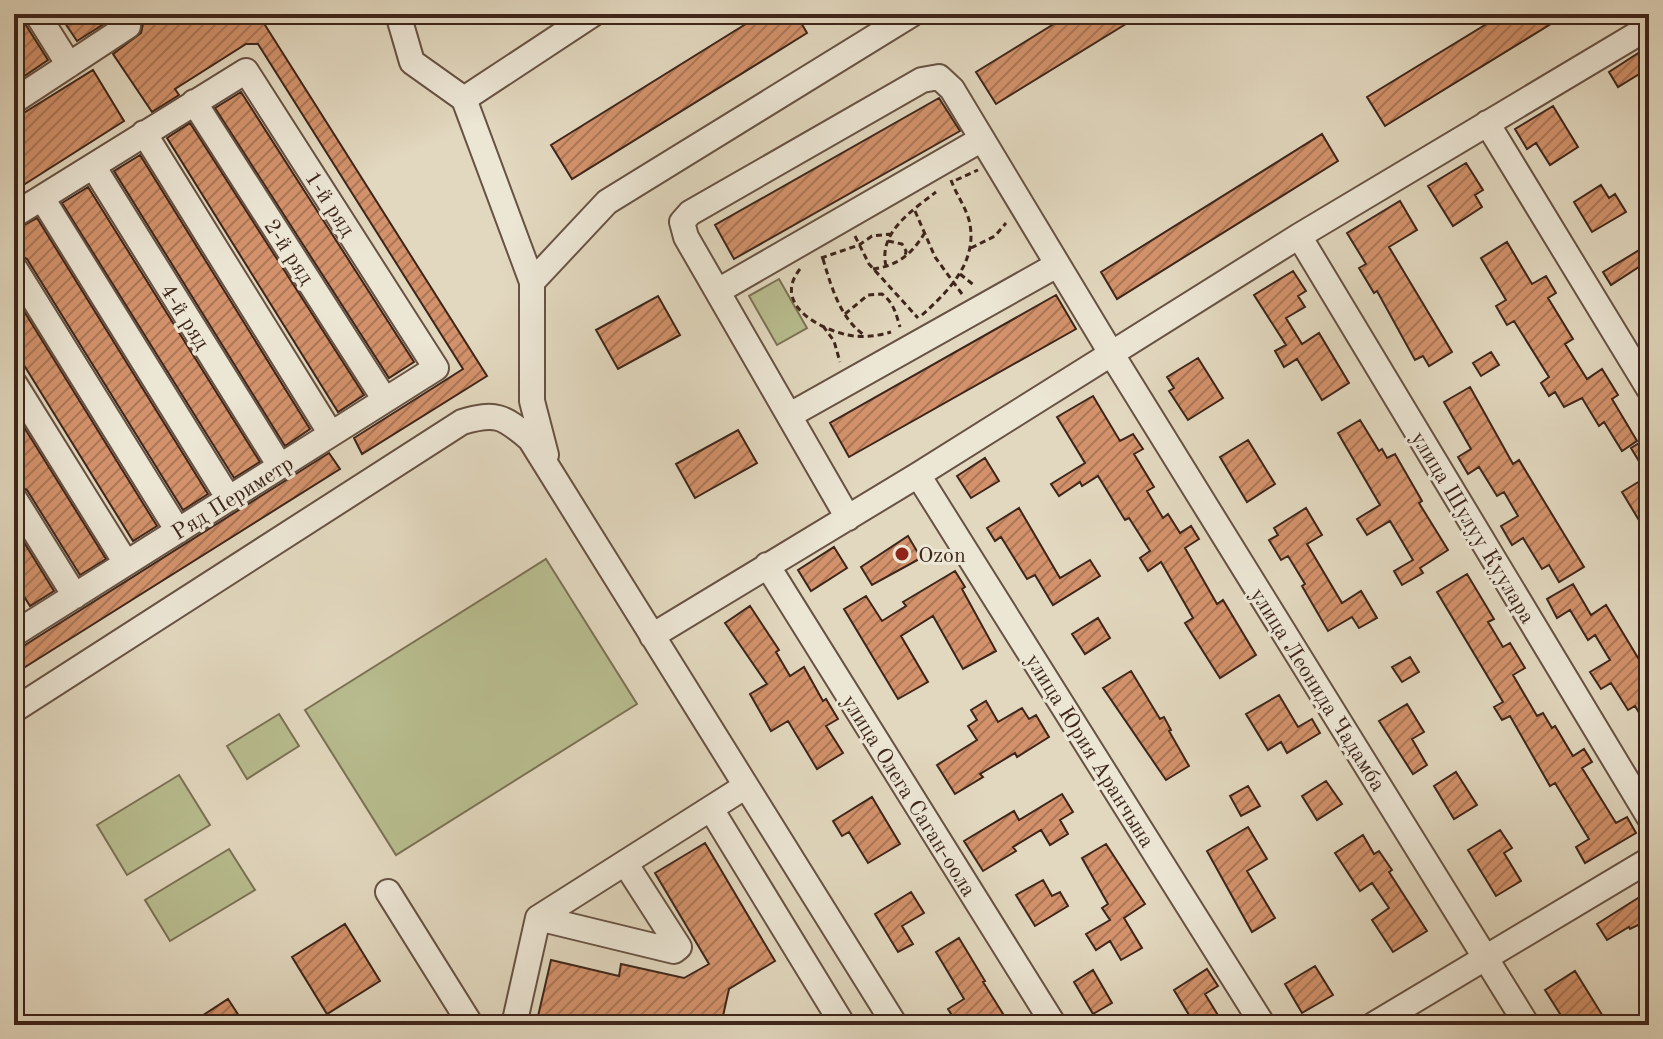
<svg xmlns="http://www.w3.org/2000/svg" width="1663" height="1039" font-family="'Old Standard TT',serif">
  <style>
    .pitch { fill: #b8bd8f; stroke: #7b7154; stroke-width: 2 }
    .building { fill: url(#building-hatch); stroke: #3e251a; stroke-width: 2 }
    .lines { fill: none; stroke-linecap: round; stroke-linejoin: round }
    .minor-casing { stroke: #675243; stroke-width: 28 }
    .path { stroke: #3e251a; stroke-width: 3; stroke-dasharray: 6 4; stroke-linecap: butt }
    .minor { stroke: #ece6d5; stroke-width: 24 }
    .poi-dot { fill: #8f2418; stroke: #ece6d5; stroke-width: 3 }
    .labels { text-anchor: middle; stroke-width: 6; stroke-linejoin: round; paint-order: stroke }
    .street-label { font-size: 22px; fill: #3e251a; stroke: #ece6d5 }
    .poi-label { font-size: 22px; fill: #3e251a; stroke: #ece6d5; text-anchor: start }
  </style>
  <defs>
    <pattern id="building-hatch" width="6" height="6" patternUnits="userSpaceOnUse" patternTransform="scale(2)"><rect width="6" height="6" fill="#d3926b"/><path d="M-1 1l2-2M0 6l6-6M5 7l2-2" fill="none" stroke="#ad7757"/></pattern>
  </defs>
  <rect width="100%" height="100%" fill="#e2d8bf"/>
  <filter id="stains"><feTurbulence type="fractalNoise" baseFrequency=".0025" numOctaves="4"/><feColorMatrix values="0 0 0 0 .2 0 0 0 0 .09 0 0 0 0 .02 0 0 0 .5 -.17"/></filter>
  <radialGradient id="worn" r=".72"><stop offset=".6" stop-color="#630" stop-opacity="0"/><stop offset="1" stop-color="#630" stop-opacity=".3"/></radialGradient>
  <path class="pitch" d="M779 279 807 328 777 345 749 296Z
    M546 559 637 704 396 855 305 710Z
    M279 714 299 746 247 779 227 746Z
    M179 775 210 825 127 875 97 825Z
    M229 849 255 890 170 941 145 900Z"/>
  <path class="building" d="M14 14H22L24 22 48 60 20 79 14 69Z
    M59 14H105L107 22 77 41Z
    M138 14H258L487 376 362 454 354 438 463 369 258 44H246L175 89 179 95 152 112 113 54 141 33 143 24Z
    M762 14H796L807 33 572 179 551 145Z
    M1070 14H1142L996 104 976 72Z
    M1503 14H1567L1385 126 1367 97Z
    M1649 46V68L1618 87 1609 72Z
    M93 70 124 121 14 191V119Z
    M241 92 414 362 389 378 215 108Z
    M939 98 960 131 734 259 715 225Z
    M1553 106 1578 147 1550 165 1536 143 1527 149 1515 129Z
    M190 123 364 395 338 412 167 138Z
    M1322 134 1338 161 1117 299 1101 272Z
    M140 155 310 429 285 446 114 171Z
    M1466 163 1483 190 1475 195 1482 207 1453 226 1428 186Z
    M1601 185 1609 198 1615 194 1626 212 1592 232 1574 202Z
    M88 187 260 462 234 478 62 203Z
    M1400 201 1417 230 1389 247 1452 352 1429 366 1423 356 1415 360 1377 291 1374 293 1359 268 1366 264 1347 233Z
    M37 218 208 494 183 510 27 259 14 252V230Z
    M1507 242 1532 284 1546 276 1556 293 1548 298 1573 339 1565 344 1587 379 1602 369 1618 395 1612 399 1637 441 1622 451 1604 422 1599 426 1582 398 1564 407 1555 392 1549 396 1541 383 1549 377 1514 321 1507 325 1496 306 1506 300 1481 258Z
    M1641 249 1648 261 1611 285 1603 272Z
    M1293 271 1306 291 1298 296 1305 307 1286 318 1302 344 1319 333 1349 383 1322 400 1297 359 1284 367 1275 351 1286 345 1254 295Z
    M14 295 157 526 133 541 14 349Z
    M1056 295 1076 329 849 457 830 423Z
    M658 296 680 335 618 369 596 330Z
    M1491 352 1499 365 1481 376 1473 363Z
    M1198 358 1223 398 1188 420 1169 391 1174 388 1167 377Z
    M1470 387 1513 464 1519 460 1584 567 1559 582 1549 565 1542 569 1523 538 1512 545 1501 526 1518 516 1504 492 1497 496 1479 467 1468 474 1458 457 1471 449 1444 402Z
    M1093 396 1120 441 1133 434 1143 449 1134 454 1154 487 1147 491 1163 518 1168 514 1180 533 1191 526 1199 539 1185 548 1217 604 1223 600 1256 655 1220 678 1185 623 1193 618 1161 562 1148 571 1140 558 1150 551 1129 518 1125 520 1098 476 1082 486 1080 482 1059 496 1051 484 1085 463 1057 417Z
    M14 411 106 559 80 575 27 490 14 483Z
    M1360 420 1379 451 1382 449 1387 458 1395 454 1422 501 1419 503 1448 550 1420 568 1423 573 1402 585 1394 571 1413 560 1390 521 1367 535 1357 519 1380 505 1338 433Z
    M738 430 757 463 695 498 676 464Z
    M1649 437V537L1622 492 1648 476 1631 448Z
    M1248 440 1275 484 1247 502 1220 457Z
    M329 453 340 469 14 674V652Z
    M985 458 999 481 971 498 957 476Z
    M1019 508 1060 578 1090 560 1100 576 1053 605 1035 575 1027 579 1001 537 995 541 987 528Z
    M1306 508 1322 535 1307 544 1342 603 1361 591 1377 618 1359 628 1352 617 1328 631 1302 586 1305 584 1288 556 1281 560 1269 540 1278 535 1274 528Z
    M14 526 54 591 30 606 14 580Z
    M908 536 921 558 872 585 861 567Z
    M834 547 847 568 811 591 798 570Z
    M955 571 965 587 962 589 996 651 963 669 933 616 901 636 928 682 898 699 844 609 866 596 882 621 906 606 903 602Z
    M1467 574 1494 619 1488 622 1503 647 1510 643 1525 668 1513 675 1537 716 1543 713 1552 728 1555 726 1573 756 1584 749 1592 762 1582 768 1616 823 1627 817 1636 833 1585 863 1576 847 1589 839 1555 783 1550 786 1510 716 1502 720 1494 707 1503 702 1437 592Z
    M1573 584 1591 615 1606 605 1649 676V729L1635 706 1628 710 1611 683 1601 689 1590 672 1610 660 1595 635 1588 640 1570 610 1557 618 1547 599Z
    M750 606 779 650 776 652 790 676 804 667 823 701 826 699 838 719 826 726 843 753 817 769 788 721 771 731 750 694 767 684 725 623Z
    M1098 618 1110 638 1085 654 1072 634Z
    M1410 657 1419 672 1402 682 1392 667Z
    M1131 671 1160 719 1164 717 1171 730 1169 731 1189 766 1166 780 1103 688Z
    M1279 695 1298 727 1312 719 1320 733 1287 753 1281 742 1268 750 1246 714Z
    M986 701 998 722 1022 708 1029 719 1036 715 1049 737 1017 757 1015 753 980 774 983 777 955 794 937 765 977 740 968 726 977 720 971 710Z
    M1407 704 1424 732 1412 739 1427 765 1413 774 1379 721Z
    M1456 772 1477 805 1454 819 1434 786Z
    M1326 781 1342 804 1317 820 1302 796Z
    M1248 786 1260 806 1241 816 1230 796Z
    M1062 794 1073 812 1060 820 1068 834 1050 845 1041 830 1013 847 1016 851 983 871 964 841 1014 811 1019 820Z
    M872 797 900 844 868 863 849 832 842 836 833 821Z
    M1248 827 1267 859 1247 871 1275 918 1252 932 1207 851Z
    M1500 830 1512 848 1504 853 1521 881 1496 896 1468 850Z
    M1363 835 1374 854 1379 851 1392 870 1389 872 1427 931 1393 952 1372 920 1389 908 1372 883 1360 891 1335 853Z
    M705 843 775 961 729 989 721 1025H536L551 960 619 976 621 964 684 978 709 964 655 873Z
    M1106 844 1145 904 1124 918 1142 948 1121 960 1110 941 1096 950 1086 934 1110 920 1102 908 1108 904 1082 858Z
    M1043 880 1052 896 1060 892 1068 906 1035 926 1016 895Z
    M1649 891V943L1638 925 1630 929 1629 927 1607 940 1597 924Z
    M911 892 924 913 902 926 913 944 898 952 875 914Z
    M345 924 380 981 327 1014 292 957Z
    M959 938 985 981 983 982 1010 1025H958L948 1009 964 999 936 952Z
    M1315 966 1333 995 1302 1013 1285 984Z
    M1207 969 1218 986 1205 994 1224 1025H1172L1189 1015 1174 990Z
    M1093 970 1112 1003 1093 1014 1074 982Z
    M1575 971 1604 1018 1592 1025H1567L1545 990Z
    M228 999 245 1025H188Z"/>
  <g class="lines">
    <defs>
      <path id="minor" d="M37 14 69 65
        M398 14 412 62 464 99
        M14 101 128 26 120 14
        M194 102 385 400
        M1487 123 1649 389
        M144 133 331 434
        M93 166 280 466
        M42 198 229 499
        M14 215 246 71 436 368 14 634
        M1299 236 1649 817
        M14 267 178 531
        M532 282 464 99 593 14
        M718 291 982 139
        M14 383 126 563
        M790 415 1057 265
        M546 455 532 401V282L607 202 912 14
        M918 475 1263 1025
        M14 498 75 596
        M848 518 686 237 682 222 690 213 922 80 939 77 952 89 1111 353 1527 1025
        M767 565 1054 1025
        M652 636 918 475 1299 236 1649 27
        M14 710 462 422C496 412 503 416 530 439L895 1025
        M711 809 843 1025
        M388 892 471 1025
        M538 918 674 951 679 947 625 863
        M514 1025 538 918 746 786
        M1373 1025 1649 860"/>
    </defs>
    <use href="#minor" class="minor-casing"/>
    <path class="path" d="M956 180 978 170
      M915 211 935 257 962 294
      M855 236 869 264 918 318
      M888 241 902 244 906 251 905 257
      M971 248 995 236 1006 223
      M821 258 859 245 872 236 891 234
      M823 259C831 286 840 318 864 335
      M886 266C878 232 913 210 936 192
      M800 269C772 304 819 329 848 335 863 338 877 336 891 332
      M873 269C897 266 912 254 924 234
      M960 274 975 286
      M845 314 868 295 882 294C894 303 896 314 900 327
      M922 315C950 290 979 260 969 220 965 206 956 194 951 180
      M823 326 834 341 840 362"/>
    <use href="#minor" class="minor"/>
  </g>
  <circle class="poi-dot" cx="902" cy="554" r="8"/>
  <g class="labels">
    <g class="street-label">
      <text transform="translate(331 203) rotate(57)" y="8">1-й ряд</text>
      <text transform="translate(290 251) rotate(57)" y="8">2-й ряд</text>
      <text transform="translate(186 316) rotate(58)" y="8">4-й ряд</text>
      <text transform="translate(232 497) rotate(-32)" y="8">Ряд Периметр</text>
      <text transform="translate(1474 527) rotate(59)" y="8">улица Шулуу Куулара</text>
      <text transform="translate(1319 689) rotate(58)" y="8">улица Леонида Чадамба</text>
      <text transform="translate(1091 750) rotate(58)" y="8">улица Юрия Аранчына</text>
      <text transform="translate(910 795) rotate(58)" y="8">улица Олега Саган-оола</text>
    </g>
    <g class="poi-label">
      <text x="918" y="562">Ozon</text>
    </g>
  </g>
  <rect width="1663" height="1039" fill="none" stroke="#e2d8bf" stroke-width="48"/>
  <rect x="16" y="16" width="1631" height="1007" fill="none" stroke="#3e251a" stroke-width="4"/>
  <rect x="24" y="24" width="1615" height="991" fill="none" stroke="#3e251a" stroke-width="2"/>
  <rect width="100%" height="100%" filter="url(#stains)"/>
  <rect width="100%" height="100%" fill="url(#worn)"/>
</svg>
